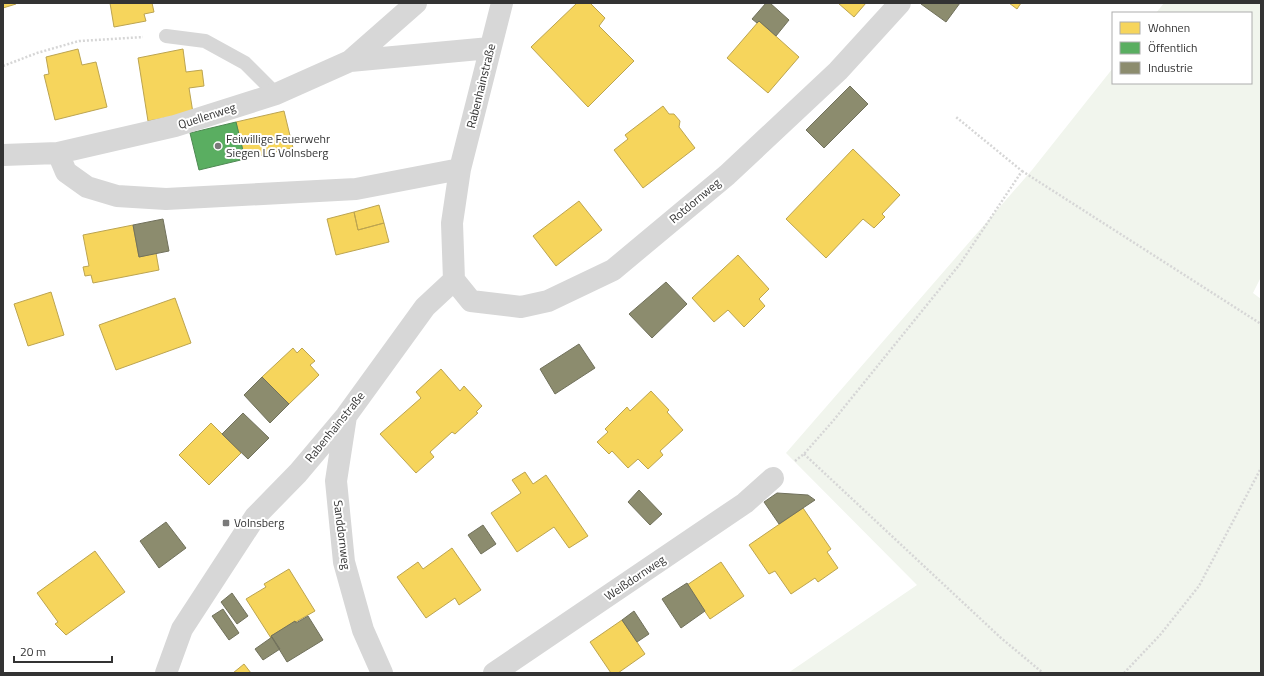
<svg xmlns="http://www.w3.org/2000/svg" width="1264" height="676" font-family="'Titillium Web',sans-serif">
  <style>
    .green { fill: #f1f5ed }
    .homes { fill: #f6d55c; stroke: #bca450 }
    .public { fill: #5aae61; stroke: #4e8953 }
    .industry { fill: #8c8c6e; stroke: #71715c }
    .lines { fill: none; stroke-linecap: round; stroke-linejoin: round }
    .path { stroke: #d6d6d6; stroke-width: 2.5; stroke-dasharray: 2 2; stroke-linecap: butt }
    .service { stroke: #d7d7d7; stroke-width: 14 }
    .minor { stroke: #d7d7d7; stroke-width: 22 }
    .poi-dot { fill: #7a7a7a; stroke: #fff; stroke-width: 1.5 }
    .labels { text-anchor: middle; stroke-width: 4; stroke-linejoin: round; paint-order: stroke }
    .street-label { font-size: 12px; fill: #333; stroke: #fff }
    .poi-label { font-size: 12px; fill: #333; stroke: #fff; text-anchor: start }
  </style>
  <rect width="100%" height="100%" fill="#fff"/>
  <path class="green" d="M1164 3H1261V277L1253 293 1261 299V673H788L917 585 786 453 1032 170 1113 68V83H1251V13H1156Z"/>
  <path class="homes" d="M3 3H16V4L3 8Z
    M110 3H152L154 12 144 14 146 21 114 27Z
    M577 3H590L605 18 599 26 634 61 588 107 531 47Z
    M838 3H866L854 17Z
    M1009 3H1021L1017 9Z
    M759 21 799 57 768 93 727 58Z
    M78 49 82 65 96 62 107 107 55 120 44 75 49 74 46 57Z
    M183 49 186 72 202 70 204 86 189 88 193 113 148 121 138 58Z
    M663 106 669 114H674L680 121 679 127 695 148 643 188 614 150 628 139 625 135Z
    M284 111 293 148 245 159 236 122Z
    M853 149 900 195 882 214 885 217 874 228 863 219 826 258 786 219Z
    M579 201 602 230 556 266 533 236Z
    M379 205 384 223 358 230 354 212Z
    M354 212 358 230 384 223 389 242 336 255 327 219Z
    M133 225 139 257 156 253 159 270 93 283 91 275 85 276 83 267 89 266 83 235Z
    M738 255 769 289 759 299 765 306 744 327 728 310 714 322 692 298Z
    M51 292 64 335 28 346 14 304Z
    M175 298 191 343 116 370 99 325Z
    M293 348 297 353 302 348 315 361 310 365 319 375 289 404 262 377Z
    M441 369 460 391 464 386 482 406 476 412 478 413 455 434 452 432 430 452 434 457 416 473 380 434 421 398 416 392Z
    M651 391 669 410 667 412 683 430 660 451 663 455 648 469 638 459 628 468 612 451 609 454 597 442 608 432 605 429 627 407 630 411Z
    M211 423 241 453 209 485 179 455Z
    M525 472 533 484 546 475 588 536 569 548 554 527 517 552 491 513 521 493 512 480Z
    M803 508 831 549 827 552 838 568 818 582 815 578 791 594 775 571 769 574 749 545Z
    M452 548 481 590 459 605 455 598 426 618 397 577 418 562 423 569Z
    M95 551 125 592 66 635 55 624 58 622 37 593Z
    M721 562 744 596 710 619 687 585Z
    M289 569 315 611 271 636V638L246 599 266 587 264 584Z
    M622 620 645 654 618 673H611L590 642Z
    M244 664 251 673H233Z"/>
  <path class="public" d="M236 122 245 159 199 170 190 133Z"/>
  <path class="industry" d="M766 3H770L789 20 776 36 759 21 757 23 752 19Z
    M922 3H960L946 22 921 4Z
    M850 86 868 104 824 148 806 130Z
    M163 219 169 251 139 257 133 225Z
    M666 282 687 304 652 338 629 314Z
    M579 344 595 368 555 394 540 369Z
    M262 377 289 404 270 423 244 395Z
    M243 413 269 438 248 459 222 434Z
    M639 490 662 514 650 525 628 502Z
    M777 493 808 495 815 500 779 524 764 502Z
    M166 522 186 548 159 568 140 541Z
    M483 525 496 544 481 554 468 535Z
    M687 583 705 611 681 628 662 599Z
    M232 593 248 616 237 624 221 602Z
    M223 609 239 633 229 640 212 616Z
    M634 611 649 634 637 642 622 620Z
    M308 616 323 640 287 662 271 636 295 621 296 623Z
    M272 637 280 649 263 660 255 649Z"/>
  <g class="lines">
    <path class="path" d="M3 66 37 53 79 41 143 37
      M1022 171 1261 324
      M804 454 1001 638 1043 673
      M795 461 804 454 833 421 960 264 1022 171 956 117
      M1124 673 1160 635 1199 586 1261 468"/>
    <path class="service" d="M166 36 205 41 245 63 276 94"/>
    <path class="minor" d="M350 61 490 48
      M58 153 66 172 87 187 117 196 166 199 356 189 460 169
      M3 155 58 153 175 126 276 94 350 61 416 3
      M454 280 471 301 521 307 548 301 613 270 727 175 838 71 900 3
      M346 416 336 481 344 562 363 630 382 673
      M166 673 182 629 255 517 298 473 346 416 425 307 454 280 452 223 460 169 502 3
      M494 673 745 503 773 478"/>
  </g>
  <g class="poi-dot">
    <circle cx="218" cy="146" r="4"/>
    <rect x="222" y="519" width="8" height="8" rx="2"/>
  </g>
  <g class="labels">
    <g class="street-label">
      <text transform="translate(481 86) rotate(-76)" y="4">Rabenhainstraße</text>
      <text transform="translate(207 116) rotate(-18)" y="4">Quellenweg</text>
      <text transform="translate(695 201) rotate(-40)" y="4">Rotdornweg</text>
      <text transform="translate(335 427) rotate(-51)" y="4">Rabenhainstraße</text>
      <text transform="translate(342 535) rotate(83)" y="4">Sanddornweg</text>
      <text transform="translate(635 578) rotate(-34)" y="4">Weißdornweg</text>
    </g>
    <g class="poi-label">
      <text x="226" y="143">Feiwillige Feuerwehr<tspan x="226" dy="14">Siegen LG Volnsberg</tspan></text>
      <text x="234" y="527">Volnsberg</text>
    </g>
  </g>
  <rect width="1264" height="676" fill="none" stroke="#333333" stroke-width="8"/>
  <rect x="1112" y="12" width="140" height="72" fill="#ffffff" stroke="#adadad"/>
  <rect x="1120" y="22" width="20" height="12" fill="#f6d55c" stroke="#adadad"/>
  <text x="1148" y="32" font-size="12" fill="#333333">Wohnen</text>
  <rect x="1120" y="42" width="20" height="12" fill="#5aae61" stroke="#adadad"/>
  <text x="1148" y="52" font-size="12" fill="#333333">Öffentlich</text>
  <rect x="1120" y="62" width="20" height="12" fill="#8c8c6e" stroke="#adadad"/>
  <text x="1148" y="72" font-size="12" fill="#333333">Industrie</text>
  <path d="M14 656v6h98v-6" fill="none" stroke="#333333" stroke-width="2"/>
  <text x="20" y="656" font-size="12" fill="#333333" stroke="#ffffff" stroke-width="3" paint-order="stroke">20 m</text>
</svg>
